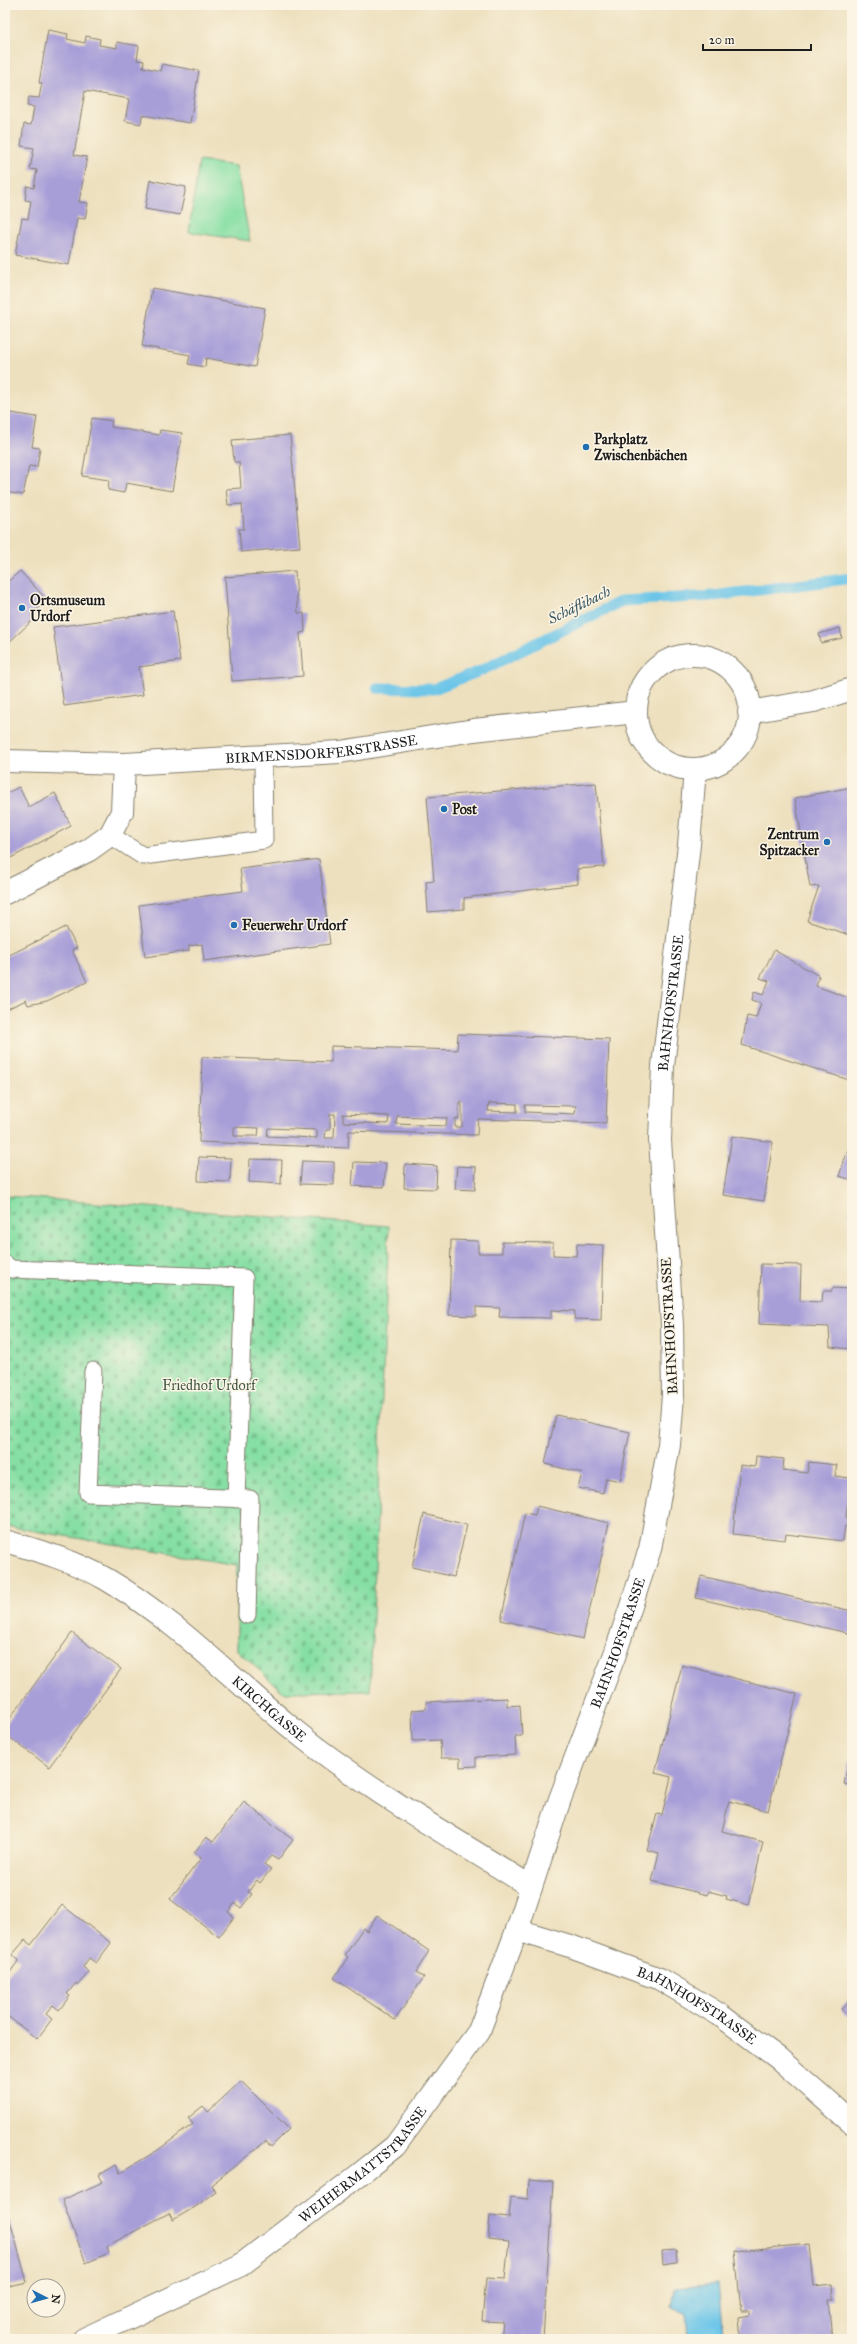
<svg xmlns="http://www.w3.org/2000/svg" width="857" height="2344" font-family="'IM FELL Great Primer',serif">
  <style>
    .cemetery { fill: url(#cemetery-stones); stroke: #517e60 }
    .park { fill: #86dfa4; stroke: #517e60 }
    .water { fill: #6ac5e8; stroke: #437082 }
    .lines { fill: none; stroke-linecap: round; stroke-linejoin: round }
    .stream { stroke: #6ac5e8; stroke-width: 11 }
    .building { fill: #a79ed8; fill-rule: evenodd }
    .lane-casing { stroke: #847e6d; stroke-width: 19 }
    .street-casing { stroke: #847e6d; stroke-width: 24 }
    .secondary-casing { stroke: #847e6d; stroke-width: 24 }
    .lane { stroke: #fff; stroke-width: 17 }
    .street { stroke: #fff; stroke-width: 22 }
    .secondary { stroke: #fff; stroke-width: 22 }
    .poi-dot { fill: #1f6fb2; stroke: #fcf5e5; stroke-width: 1.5 }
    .labels { text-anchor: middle; stroke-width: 3; stroke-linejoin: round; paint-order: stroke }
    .poi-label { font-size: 14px; font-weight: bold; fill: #1c1c1c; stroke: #fcf5e5; text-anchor: start }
    .street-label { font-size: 14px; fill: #1c1c1c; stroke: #fcf5e5 }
    .park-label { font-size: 14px; fill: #3c5645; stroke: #fcf5e5 }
    .water-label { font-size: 15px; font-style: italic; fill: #375763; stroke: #fcf5e5 }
  </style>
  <defs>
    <pattern id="cemetery-stones" width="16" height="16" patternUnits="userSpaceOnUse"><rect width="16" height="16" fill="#86dfa4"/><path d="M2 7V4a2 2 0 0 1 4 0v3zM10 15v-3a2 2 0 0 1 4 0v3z" fill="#73bf8d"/></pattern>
  </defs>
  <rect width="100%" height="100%" fill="#fcf5e5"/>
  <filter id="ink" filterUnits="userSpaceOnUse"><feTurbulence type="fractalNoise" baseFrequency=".025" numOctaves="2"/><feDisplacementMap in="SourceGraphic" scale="8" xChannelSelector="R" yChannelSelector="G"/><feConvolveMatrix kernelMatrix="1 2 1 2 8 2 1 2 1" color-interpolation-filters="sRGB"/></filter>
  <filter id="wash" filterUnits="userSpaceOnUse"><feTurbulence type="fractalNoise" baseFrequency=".012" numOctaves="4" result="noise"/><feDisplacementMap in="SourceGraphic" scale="16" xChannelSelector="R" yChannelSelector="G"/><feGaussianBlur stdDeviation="0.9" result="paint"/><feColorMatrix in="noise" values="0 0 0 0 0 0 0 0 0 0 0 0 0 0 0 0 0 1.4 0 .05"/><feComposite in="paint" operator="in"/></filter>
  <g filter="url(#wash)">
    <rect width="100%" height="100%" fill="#ede0be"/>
    <path class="cemetery" d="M7 1196 389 1226 370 1691 283 1692 237 1650V1565L5 1526V1240Z"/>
    <path class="park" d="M199 161 236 166 250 241 189 232Z"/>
    <path class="water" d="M718 2284 723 2335 688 2338 686 2314 672 2308 675 2288Z"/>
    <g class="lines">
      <path class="stream" d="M377 688 434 689 480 671 622 601 713 596 852 578"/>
    </g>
    <g id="blocks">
      <path class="building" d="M48 30 68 34 67 39 85 43 86 36 100 39 99 45 117 48V42L139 46 137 60 144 61 143 67 160 71 162 64 199 71 190 123 142 115 141 124 125 121 129 99 85 91 74 155 87 157 79 202 88 203 85 219 77 218 69 265 15 255 22 218 28 219 31 201 25 200 27 186 34 188 37 170 30 169 34 148 21 146 24 124 31 125 34 107 27 106 29 97 39 98 42 83H39Z
        M150 180 186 187 180 215 145 209Z
        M152 288 265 308 255 367 206 358 205 367 188 364 190 355 142 346Z
        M5 412 37 417 32 447 40 448 37 467 29 466 23 495 5 492Z
        M92 418 112 421 111 427 159 435 160 430 182 433 172 491 126 483 124 493 108 490 109 480 82 476Z
        M290 435 300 547 241 552 239 529H244L242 504 228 505 226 489 241 488 239 462H234L232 440Z
        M20 571 47 600 31 615 34 619 7 644 5 642V584Z
        M295 571 298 613H304L305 632 300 633 303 676 232 681 225 577Z
        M173 611 180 661 139 667 143 695 64 706 53 627Z
        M840 628 842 638 821 643 819 634Z
        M596 783 604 867 577 869 578 884 464 898V909L428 912 426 882 434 881 427 797Z
        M19 787 29 807 55 793 71 826 5 861V794Z
        M852 787V936L807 921 819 886 810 887 795 798Z
        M319 859 330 944 204 961 202 944 189 946V951L145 957 139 905 243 891 240 869Z
        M66 927 77 948 72 950 87 982 47 1001 28 1005 26 1000 5 1010V957Z
        M774 950 819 976 816 986 852 999V1081L742 1045 747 1016 756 1018 761 1003 752 1000 754 992 763 995 769 981 760 978Z
        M458 1034 609 1039 606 1123 478 1119 477 1135 349 1131 348 1148 199 1142 202 1057 331 1062V1046L457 1050ZM459 1102H462V1127H455V1119H459ZM489 1103 517 1104V1112L488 1111ZM525 1105 576 1106 575 1114 525 1112ZM330 1114H335L334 1138H325L326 1130H330ZM343 1114 389 1116 388 1124 343 1122ZM397 1116 447 1118 446 1126 396 1124ZM234 1127 259 1128 258 1136H234ZM268 1128 317 1130V1138L267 1136Z
        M732 1136 773 1142 764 1201 723 1195Z
        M850 1143 852 1144V1180L839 1176Z
        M199 1157 231 1158 230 1182 198 1181Z
        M250 1159 282 1160 281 1184 249 1182Z
        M302 1161 334 1162V1185L300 1184Z
        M354 1162 386 1163 384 1187 352 1186Z
        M405 1164 437 1166 436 1189 404 1188Z
        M457 1166 476 1167 475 1190 455 1189Z
        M852 1205V1217L848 1215Z
        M451 1240 478 1241V1253H502V1242L553 1243V1255L576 1256 577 1244 603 1245 601 1320 574 1319 575 1311 551 1310V1318L499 1317 500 1308 476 1307V1316L449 1315Z
        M761 1264 801 1265 800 1301 822 1302 823 1291H832V1288L851 1289V1349L830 1347 829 1327 759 1324Z
        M556 1415 630 1432 620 1481 606 1478 603 1493 578 1488 582 1473 545 1464Z
        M756 1456 784 1459 783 1470 807 1473 809 1462 837 1465 835 1476 850 1478 846 1518 848 1519 847 1526H845L843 1541 786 1534 785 1540 733 1534 740 1465 755 1467Z
        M537 1506 609 1523 583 1639 501 1620 525 1513 535 1515Z
        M424 1514 467 1525 454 1577 412 1567Z
        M701 1576 852 1611V1634L696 1598Z
        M72 1633 121 1669 49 1767 5 1734V1725Z
        M682 1665 797 1694 768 1811 729 1801 722 1831 763 1842 749 1905 726 1899 727 1896 708 1891 707 1895 652 1881 659 1853 647 1850 657 1814 662 1815 671 1777 655 1773Z
        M507 1698V1706L520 1705 522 1736H515L516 1755 476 1757V1766L460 1767V1758H441L440 1740 413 1741 412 1710 426 1709V1702Z
        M849 1761H852V1786L844 1784Z
        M244 1802 293 1840 278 1860 271 1856 264 1864 271 1869 260 1883 257 1880 248 1892 252 1894 241 1908 235 1903 228 1912 234 1917 219 1937 170 1899 201 1858 194 1853 206 1837 213 1842Z
        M62 1905 111 1943 96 1963 89 1958 83 1967 89 1972 78 1985 76 1983 67 1994 70 1996 59 2010 53 2005 46 2014 52 2019 37 2039 5 2014V1979L19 1960 12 1955 25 1940 31 1945Z
        M377 1915 429 1951 416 1972 424 1977 395 2020 334 1978 348 1957 345 1955 363 1928 367 1931Z
        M852 1999V2021L841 2009Z
        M241 2081 289 2129 271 2147 266 2141 211 2185 216 2192 195 2207 173 2220 169 2213 107 2246 109 2253 86 2263 62 2200 103 2182 99 2175 116 2165 120 2173 158 2150 193 2124 188 2118 203 2106 208 2112Z
        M529 2180 553 2182 543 2339H501L503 2322 482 2321 486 2278 505 2279 509 2241 488 2239 490 2216 509 2218 511 2197 528 2199Z
        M9 2217 27 2282 5 2287V2218Z
        M810 2244 814 2286 832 2284 833 2300H828L832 2339H741L739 2317 750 2315V2311H741L735 2251Z
        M676 2250 677 2263 663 2265 662 2251Z"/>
    </g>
  </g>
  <g filter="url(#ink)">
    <use href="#blocks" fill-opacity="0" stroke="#847e6d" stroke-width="1"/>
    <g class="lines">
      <defs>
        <path id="lane" d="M110 835 143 856 264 840 263 756
          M5 1264 11 1269 244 1278 236 1499
          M93 1371 88 1493 250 1499 247 1615"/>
        <g id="street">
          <path d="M5 893 89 850 110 835 122 812 124 764"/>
          <path id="s1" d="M5 1541C39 1551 75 1561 106 1579 190 1628 254 1704 333 1760 396 1806 465 1845 531 1887"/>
          <path id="s2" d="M517 1930 573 1947 660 1979 720 2015 778 2058 852 2123"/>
          <path id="s3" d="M84 2339 241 2265 356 2177 395 2146 479 2031 517 1930 560 1799 615 1654 650 1549 669 1445 673 1396 672 1324 660 1140 663 1066 689 845 695 769"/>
        </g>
        <g id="secondary">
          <circle cx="693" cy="712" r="57"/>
          <path d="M749 712 814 701 852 689"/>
          <path id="s4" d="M5 761 124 764 340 752 474 730 636 712"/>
        </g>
      </defs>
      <use href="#lane" class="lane-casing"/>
      <use href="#street" class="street-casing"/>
      <use href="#secondary" class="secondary-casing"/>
      <use href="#lane" class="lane"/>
      <use href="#street" class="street"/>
      <use href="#secondary" class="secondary"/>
    </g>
  </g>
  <g class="poi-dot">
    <circle cx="586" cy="447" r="4"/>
    <circle cx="22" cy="608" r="4"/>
    <circle cx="444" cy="809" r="4"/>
    <circle cx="827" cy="842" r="4"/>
    <circle cx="234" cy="925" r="4"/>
  </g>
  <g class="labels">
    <g class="poi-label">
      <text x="594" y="444">Parkplatz<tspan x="594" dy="16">Zwischenbächen</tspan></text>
      <text x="30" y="605">Ortsmuseum<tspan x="30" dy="16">Urdorf</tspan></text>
      <text x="452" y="814">Post</text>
      <text x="819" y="839" text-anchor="end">Zentrum<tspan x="819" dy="16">Spitzacker</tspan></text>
      <text x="242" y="930">Feuerwehr Urdorf</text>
    </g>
    <g class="street-label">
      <text dy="5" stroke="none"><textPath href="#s4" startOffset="317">BIRMENSDORFERSTRASSE</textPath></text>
      <text dy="5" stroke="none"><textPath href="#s3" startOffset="1571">BAHNHOFSTRASSE</textPath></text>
      <text transform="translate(669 1326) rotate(-93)" y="5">BAHNHOFSTRASSE</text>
      <text dy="5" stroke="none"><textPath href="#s3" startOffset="923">BAHNHOFSTRASSE</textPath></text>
      <text dy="5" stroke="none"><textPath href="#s1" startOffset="317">KIRCHGASSE</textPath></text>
      <text dy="5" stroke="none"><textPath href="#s2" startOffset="196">BAHNHOFSTRASSE</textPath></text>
      <text dy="5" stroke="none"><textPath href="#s3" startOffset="332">WEIHERMATTSTRASSE</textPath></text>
    </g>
    <g class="park-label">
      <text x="209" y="1390">Friedhof Urdorf</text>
    </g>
    <g class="water-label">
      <text transform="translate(579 605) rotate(-26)" y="5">Schäflibach</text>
    </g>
  </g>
  <rect width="857" height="2344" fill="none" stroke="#fcf5e5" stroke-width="20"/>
  <g transform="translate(46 2298) rotate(96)"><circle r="19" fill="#fcf5e5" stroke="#a29e95"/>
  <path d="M0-3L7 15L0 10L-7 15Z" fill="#1f6fb2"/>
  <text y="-6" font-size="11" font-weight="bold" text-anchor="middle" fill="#1c1c1c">N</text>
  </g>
  <path d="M703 44v6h108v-6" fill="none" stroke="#1c1c1c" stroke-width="2"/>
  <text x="709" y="44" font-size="12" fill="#1c1c1c" stroke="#fcf5e5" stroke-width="3" paint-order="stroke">20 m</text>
</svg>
